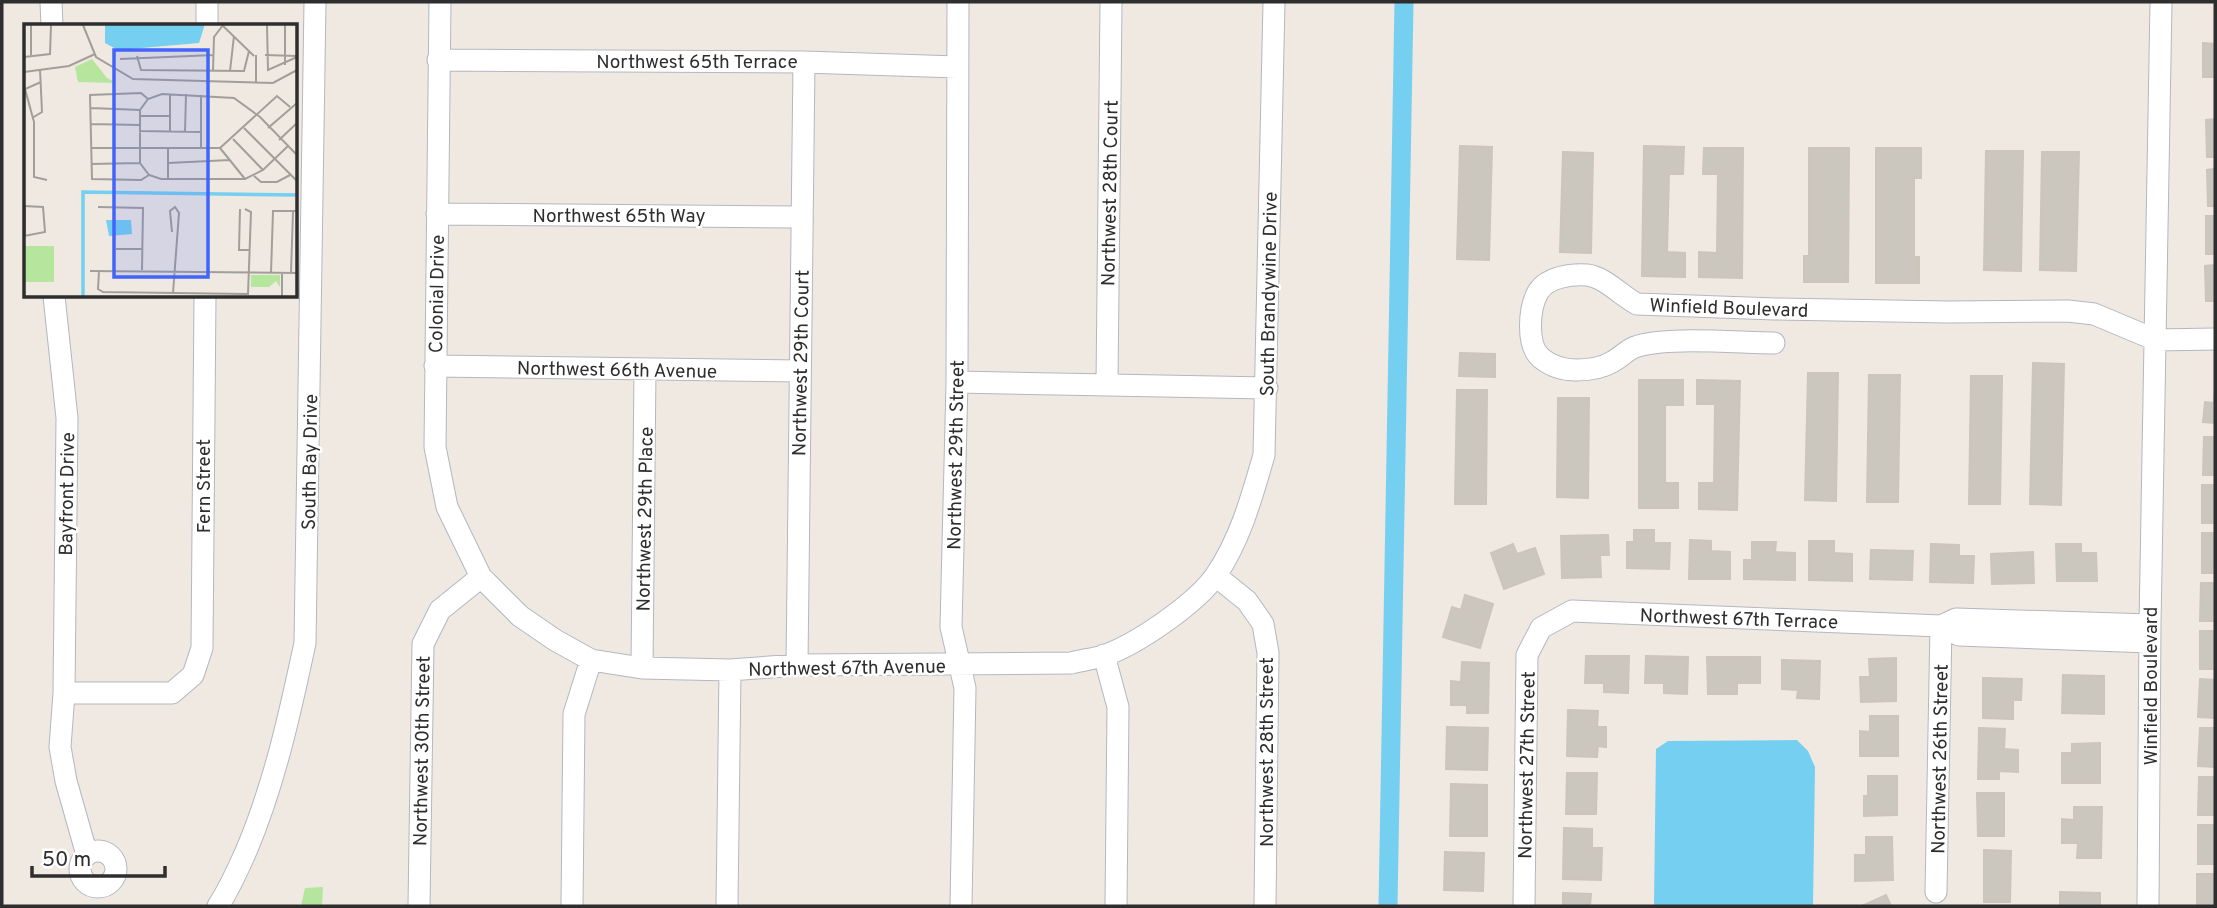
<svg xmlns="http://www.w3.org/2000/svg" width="2217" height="908" font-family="Overpass,sans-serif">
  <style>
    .green { fill: #b6e59e }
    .water { fill: #75cff0 }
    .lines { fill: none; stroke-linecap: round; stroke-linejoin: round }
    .canal { stroke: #75cff0; stroke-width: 19 }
    .building { fill: #cbc7bf; stroke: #cbc5ba; stroke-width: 2 }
    .minor-casing { stroke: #b4b7c1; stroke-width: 23 }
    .minor { stroke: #fff; stroke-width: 21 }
    .labels { text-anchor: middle; stroke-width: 5; stroke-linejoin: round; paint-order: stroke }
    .street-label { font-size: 19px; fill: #2e2e2e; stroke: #fff }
    .inset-river { fill: none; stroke: #75cff0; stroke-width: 3.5 }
    .inset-road { fill: none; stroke: #a29e99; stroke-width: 2 }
    .view { fill: #4264fb; fill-opacity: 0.15; stroke: #4264fb; stroke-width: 3.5 }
    .inset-edge { fill: none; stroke: #2e2e2e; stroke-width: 3.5 }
  </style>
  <rect width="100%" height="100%" fill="#efe9e1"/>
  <path class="green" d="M323 887 322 906H301L305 888Z"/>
  <path class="water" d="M1797 740 1808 751 1815 767 1813 906H1654L1656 749 1668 741Z"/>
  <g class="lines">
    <path class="canal" d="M1388 906 1404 2"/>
  </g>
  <path class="building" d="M2203 43 2215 44V77H2203Z
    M2215 119V157H2207L2206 120Z
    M1460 146 1492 147 1489 260 1457 259Z
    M1644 146 1684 147 1683 174H1669L1667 252 1685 253V277L1642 276Z
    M1704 148H1743L1742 278 1699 277V252L1717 253 1718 174H1703Z
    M1809 148H1849L1848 282H1804V256H1809Z
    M1876 148H1921V178H1914V257H1919V283H1876Z
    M1986 151H2023L2021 271 1984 270Z
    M1563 152 1593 153 1591 253 1560 252Z
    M2042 152H2079L2076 271 2040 270Z
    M2215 169V206H2208L2207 170Z
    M2206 216H2215V254H2206Z
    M2215 265V301H2206L2205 266Z
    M1460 353 1495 354V377L1459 376Z
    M2033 363 2064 364 2061 505 2030 504Z
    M1808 373H1838L1836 501 1805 500Z
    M1869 375H1900L1898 502H1867Z
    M1971 376H2002L2000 504H1969Z
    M1639 380H1683V405H1665V483H1678V508H1639Z
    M1697 380 1740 381 1737 510 1699 509V483H1714L1715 404H1697Z
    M2215 389V423L2203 422 2205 402 2214 403Z
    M1457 390H1487L1486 504H1455Z
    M1558 398H1589L1588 498 1557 497Z
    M2204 437H2215V475H2203Z
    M2202 485H2215V523H2202Z
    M1634 530H1654V543H1670L1669 569 1627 568V542H1634Z
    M2202 533H2215V573H2202Z
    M1608 535 1609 555H1600L1601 577 1562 578 1561 536Z
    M1690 540 1711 541V551L1730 552V579H1689Z
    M1809 541H1834V553L1852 554V581L1809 580Z
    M1752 542H1776L1775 552 1795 553V580L1744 579V560H1752Z
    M1513 544 1517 554 1535 548 1544 574 1504 589 1491 553Z
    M1931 544 1959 545V556H1974L1973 583 1930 582Z
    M2056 544H2081V553H2096L2097 581H2057Z
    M1871 550 1913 551 1912 580 1870 579Z
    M2033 552 2034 583 1992 584 1991 554Z
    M2201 583H2215V621H2200Z
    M1465 595 1493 604 1480 648 1443 637 1452 607 1461 610Z
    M2200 631H2215V669H2200Z
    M1586 656H1629L1628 693 1604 692V683H1585Z
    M1646 656 1688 657 1687 694 1664 693V683H1645Z
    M1707 657H1760V683H1737V694H1708Z
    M1896 658V701L1861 702 1860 677H1870L1869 659Z
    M1782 660 1820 661 1819 699 1797 698 1798 690 1782 689Z
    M1462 662 1489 663 1488 713H1467V705H1451V681L1461 682Z
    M2063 675 2104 676V714L2062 713Z
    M1983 678 2022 679 2021 700H2013V719L1983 718Z
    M2200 679 2215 680V718L2198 717Z
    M1568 710 1598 711 1597 727H1606V747L1598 746 1597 757 1567 756Z
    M1870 716H1898V756H1860V731L1870 732Z
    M1447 727 1488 728 1487 770 1446 769Z
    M1979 728 2005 729 2004 749 2018 750V772L1999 771V779H1978Z
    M2200 728H2215V767L2198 766Z
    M2100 743V783H2062V753H2072V744Z
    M1567 773H1597L1596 814H1566Z
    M1868 776H1897V815L1864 816V796H1868Z
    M2199 777H2215V815H2198Z
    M1451 784 1487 785V836H1450Z
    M1977 793H2004V836H1978Z
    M2074 807H2102L2101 858H2077L2078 843H2062V819L2074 820Z
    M2198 825H2215V864H2198Z
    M1564 828 1592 829V848H1602L1601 880 1563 879Z
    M1866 837H1892L1893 880 1855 881V855H1866Z
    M1984 850 2011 851 2010 902H1984Z
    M1445 852 1484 853 1483 891 1444 890Z
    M2197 874H2215V906H2197Z
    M2060 892 2100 893V906H2060Z
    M1563 893 1591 894 1590 906H1563Z
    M1886 895 1891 906H1862Z"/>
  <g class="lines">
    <defs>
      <path id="minor" d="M51 2 52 26
        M440 2 435 447 447 507 481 577 520 616 555 640 591 660 642 668 730 670 797 665 1071 663C1082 660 1093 659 1103 656 1136 645 1197 603 1216 575 1241 538 1252 496 1264 455L1274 2
        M958 2 957 382 951 627 965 688 961 906
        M207 26V2
        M438 60 804 62 957 67
        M437 214 802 217
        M54 296 67 418 64 693 60 747 66 781 87 855
        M1774 343C1740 343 1664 336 1635 347 1627 350 1620 358 1612 362 1602 368 1588 370 1576 370 1564 370 1551 366 1541 358 1526 345 1529 308 1538 292 1547 277 1571 274 1587 275 1605 277 1621 296 1637 304L1775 309 1948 312 2068 311 2094 314 2156 340 2215 339
        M435 366 799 371
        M957 382 1267 388
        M1107 384 1111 2
        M1216 576 1247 601 1263 624 1268 653 1265 906
        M1941 626 1956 619 2150 625
        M1104 655 1118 707 1116 906
        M797 665 804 62
        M642 668 645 369
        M64 693H172L193 675 202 648 205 296
        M80 869a18 18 0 1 1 36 0a18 18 0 1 1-36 0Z
        M1936 892 1941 626
        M218 906C230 888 238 869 247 849 275 782 290 713 305 643L315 2
        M419 906 423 644 440 610 481 577
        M572 906 574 714 591 660
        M727 906 730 670
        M1524 906 1527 655 1541 628 1572 611 1941 626 1959 635 2150 642
        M2148 906 2150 625 2161 2"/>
    </defs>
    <use href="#minor" class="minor-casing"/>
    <use href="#minor" class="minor"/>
  </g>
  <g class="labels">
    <g class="street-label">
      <text x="697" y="68">Northwest 65th Terrace</text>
      <text transform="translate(1109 193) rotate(-89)" y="7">Northwest 28th Court</text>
      <text x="619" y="222">Northwest 65th Way</text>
      <text transform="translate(436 294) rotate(-89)" y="7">Colonial Drive</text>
      <text transform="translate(1268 294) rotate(-89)" y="7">South Brandywine Drive</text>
      <text transform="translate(1729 307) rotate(2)" y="7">Winfield Boulevard</text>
      <text transform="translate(800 363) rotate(-89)" y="7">Northwest 29th Court</text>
      <text transform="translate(617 369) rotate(1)" y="7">Northwest 66th Avenue</text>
      <text transform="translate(955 455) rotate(-89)" y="7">Northwest 29th Street</text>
      <text transform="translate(309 462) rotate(-89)" y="7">South Bay Drive</text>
      <text transform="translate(203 486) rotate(-90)" y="7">Fern Street</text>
      <text transform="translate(66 494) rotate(-89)" y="7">Bayfront Drive</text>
      <text transform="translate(644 519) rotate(-89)" y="7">Northwest 29th Place</text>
      <text transform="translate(1739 618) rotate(2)" y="7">Northwest 67th Terrace</text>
      <text transform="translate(847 667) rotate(-1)" y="7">Northwest 67th Avenue</text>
      <text transform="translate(2150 686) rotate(-90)" y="7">Winfield Boulevard</text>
      <text transform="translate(421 751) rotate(-89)" y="7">Northwest 30th Street</text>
      <text transform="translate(1266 752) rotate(-90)" y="7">Northwest 28th Street</text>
      <text transform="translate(1939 759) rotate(-89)" y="7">Northwest 26th Street</text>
      <text transform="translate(1526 765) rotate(-89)" y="7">Northwest 27th Street</text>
    </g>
  </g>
  <g transform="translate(24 24)">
    <rect width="273" height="273" fill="#efe9e1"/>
    <path d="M68 35 83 54 93 59 54 58 51 43ZM0 222H30V258H0ZM227 251H256V263L252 257 245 263H227Z" fill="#b6e59e"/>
    <path d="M81 1H180V3L175 19 94 26 81 19ZM82 196H107L108 210 85 212Z" fill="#75cff0"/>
    <path class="inset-river" d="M59 272V168L273 171"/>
    <path class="inset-road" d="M7 1V31M59 1 72 33 109 55 249 59 273 46M198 1 230 32M243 1 244 46 273 33M241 31 273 32M113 32 117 46 220 47 225 27M0 33 26 30 27 1M96 35 190 31M261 41V1M189 47 190 13 199 1M206 47 210 12M0 48 45 42 71 30M17 58 1 65 10 98V153L23 156M232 59V31V37M124 75 117 69 66 71 68 155 117 156 125 151M67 84 116 86M115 92H146M8 94 18 88 16 45M67 100 115 101M220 104 273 157M244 104 273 79M115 107 177 108M146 108V70M161 108 162 70M209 115 239 146M255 116 273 99M264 122 239 146 221 155H137L125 151 116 139V86L124 75 138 70 210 74 236 93 273 131M67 124H196M177 124V71M196 124 253 72 266 83M196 124 221 155M144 139 206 136M67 140 116 139M230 152 237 158H253L266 151M144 156V124M0 182 19 183 21 208 0 212M1 182V212M74 183 119 184 118 246M216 185 215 226H226M148 208 146 187 151 183 155 189 149 269M92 225H119M66 247 273 249M75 247 74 265 79 268 224 270 227 188 221 185M247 249 249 187H273M267 249 269 187M258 272V249"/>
    <path class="view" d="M90 26H184V253H90Z"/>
    <rect width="273" height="273" class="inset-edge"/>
  </g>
  <rect width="2217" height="908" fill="none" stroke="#2e2e2e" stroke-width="7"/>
  <path d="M32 866v10h133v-10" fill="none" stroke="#2e2e2e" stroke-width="3.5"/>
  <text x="42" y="866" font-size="21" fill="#2e2e2e" stroke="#ffffff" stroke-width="5" paint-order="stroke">50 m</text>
</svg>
